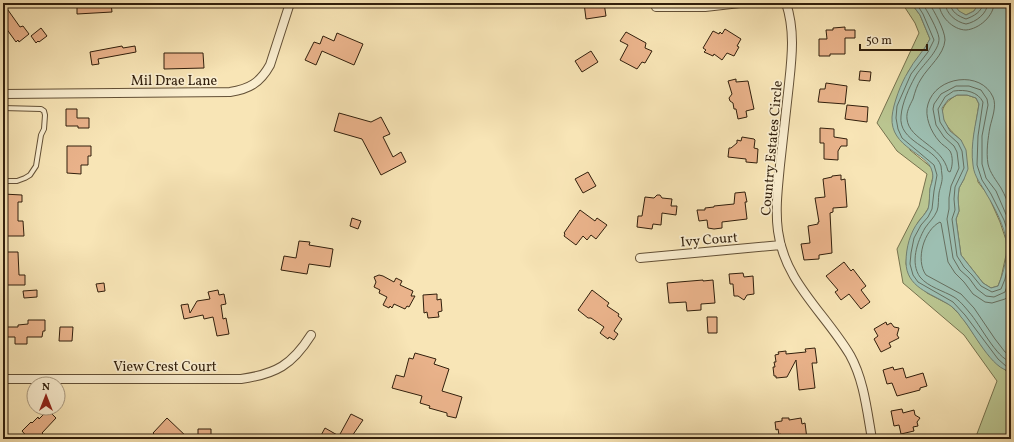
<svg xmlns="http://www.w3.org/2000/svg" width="1014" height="442" font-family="Vollkorn,serif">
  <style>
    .green { fill: #bac590; stroke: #76724e }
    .water { fill: #9dbfb2; stroke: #727f70; fill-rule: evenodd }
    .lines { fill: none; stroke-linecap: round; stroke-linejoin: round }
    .shore { stroke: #676f5f; stroke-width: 1 }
    .building { fill: #eab38b; stroke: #311f0c }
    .service-casing { stroke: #635036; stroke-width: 6 }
    .minor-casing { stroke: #635036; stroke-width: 10 }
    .service { stroke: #faeed0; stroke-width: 4 }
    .minor { stroke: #faeed0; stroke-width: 8 }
    .labels { text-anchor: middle; stroke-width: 3.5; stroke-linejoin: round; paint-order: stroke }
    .street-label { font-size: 14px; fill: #311f0c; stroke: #faeed0 }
  </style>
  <rect width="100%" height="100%" fill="#f8e5b6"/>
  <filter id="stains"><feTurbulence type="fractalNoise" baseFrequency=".005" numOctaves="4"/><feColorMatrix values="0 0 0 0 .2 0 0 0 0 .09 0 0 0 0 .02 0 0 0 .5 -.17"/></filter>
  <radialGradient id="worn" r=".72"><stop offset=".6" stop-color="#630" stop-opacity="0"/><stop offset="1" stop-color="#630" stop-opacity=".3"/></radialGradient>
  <path class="green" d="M902 3H911L920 15 930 39 924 50 908 72 910 150 932 168 933 176 930 190 929 207 924 215 918 222 907 252 906 264 910 277 927 293 950 305 962 317 983 348 1006 371H1011V439H975L997 381 964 335 903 283 897 249 919 206 927 174 897 151 877 123 919 33 915 23Z
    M953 3H979L974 11 966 15 959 12Z
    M957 95H967L976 98 979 104 974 135 973 151 978 182 988 195 1000 222 1006 240V255L1001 278 998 286 991 288 983 283 961 255 956 219 959 211 958 198 959 188 964 179 961 140C944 126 931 109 957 95Z"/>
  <path class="water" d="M911 3H953L959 11 966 15 974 11 979 3H1011V371C992 371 973 330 961 317 958 312 953 307 948 304 930 293 906 287 906 262 906 248 910 232 919 221 922 217 925 214 928 209 930 203 929 195 930 188 932 182 934 177 932 171 928 153 890 148 892 117 893 104 901 83 908 72 914 60 924 51 930 39L920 15ZM957 95H967L976 98 979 104C976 124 970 144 973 165 974 177 982 185 987 195 994 206 1005 228 1006 240 1008 255 1004 272 998 286L991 288 983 283 961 255 956 219 959 211 958 198 959 188 964 179 968 169 966 150 961 140 950 131 944 120 942 108 948 100Z"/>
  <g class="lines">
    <path class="shore" d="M916 3 923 14 934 40 928 52 911 74 897 106 896 118 898 129 902 138 934 165 937 175 934 191 932 209 928 217 921 225 914 238 911 253 910 264 913 275 918 282 953 302 965 315 998 359 1007 367H1011
      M922 3C927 10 938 30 939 38 940 51 921 66 915 77 909 88 902 103 901 116 898 142 935 147 941 166 941 169 942 172 942 175 943 181 940 187 939 193 938 199 939 206 937 211 934 218 929 222 925 228 917 242 910 263 920 277 928 287 944 291 954 297 959 300 965 307 969 312 980 324 996 358 1011 362
      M929 3C934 11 945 30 945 40 944 55 928 67 921 79 917 85 915 92 913 99 910 105 906 112 907 119 909 140 942 145 948 171L950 172C953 166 953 156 950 151 947 147 942 145 939 141 931 132 924 116 928 104 936 76 981 70 993 97 997 106 992 118 990 127 988 138 986 152 988 164 990 173 996 180 1001 188 1005 195 1008 203 1011 210
      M939 3C939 16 953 30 966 30 979 29 994 16 994 3
      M945 3C946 14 956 22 966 24 976 22 987 14 988 3
      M950 3C951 12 958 16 966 19 974 16 982 12 983 3
      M954 91C966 89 978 92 983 102L978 136 977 165 982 180 991 194 1004 220 1010 239V256L1005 279 1001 289 992 292 981 286 972 275 964 267 957 256 952 219 955 210 954 199 955 187 964 168 962 151 958 143 947 133 940 122 938 109 945 97Z
      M1011 226 996 191 986 178 982 164V136L988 105 987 99 981 90 969 86H956L941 94 934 104 933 109 936 125 944 137 954 146 957 152 959 168 951 186 949 198V209L947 219 953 258 960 270 969 278 977 289 986 296 994 297 1005 292 1011 275
      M1011 293 1005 299 992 303 985 302 973 294 964 282 955 273 948 262 941 223 940 222C924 230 915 260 926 275L961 294 974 308 995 339 1005 352 1011 356"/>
  </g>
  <path class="building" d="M3 3 20 27 23 26 29 34 19 42 18 40 16 42 3 24Z
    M77 3H111L112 12 77 14Z
    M584 3H604L606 16 586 19Z
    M845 27V30H855V38H845V54H830V56H819V39H827L826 30H833V28Z
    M41 28 47 36 39 42 38 41 36 43 31 36Z
    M725 29 741 39 737 46 739 47 734 56 727 53 722 60 714 54 713 56 704 52 706 50 703 48 713 31 719 34 720 32 722 34Z
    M626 32 646 43 645 48 652 51 645 63 642 62 637 69 620 60 628 45 620 41Z
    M337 33 363 44 354 65 322 51 316 65 305 60 314 42 320 44 323 36 334 41Z
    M122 46 123 48 135 46 136 52 98 59 99 64 92 65 90 52Z
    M591 51 598 62 582 72 575 61Z
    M164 53H203L204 68 164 69Z
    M860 71 871 72 870 81 859 80Z
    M736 79V82L748 81 754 109 746 111 747 117 738 119 736 109H734L733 103 730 101 729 98 732 94 728 81Z
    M826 83 847 86 845 104 818 102 820 89H825Z
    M847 105 868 107 867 122 845 119Z
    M66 109H77V118H89V128H78V126H66Z
    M339 113 371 122 381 117 390 134 383 137 393 157 401 152 406 162 381 175 362 139 334 131Z
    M820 128 834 129V137L847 139V146H841L838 151V160L824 159V143H820Z
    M742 137 754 139 755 140 754 148 758 149 757 163 746 162V159L728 157 729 148H731L737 143V140L741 141Z
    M67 146H91V156H88V165H81V174L67 173Z
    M588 172 596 186 583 193 575 179Z
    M841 175V180L845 179 847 207 833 208V212L830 213 832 253 819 255V259L804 260 801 244 810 243 808 226 818 224V222H819L815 198 825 197 823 179 832 177V176Z
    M745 192 747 202H745L747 219 722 222V228L714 229 708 228 707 220 699 221 697 210H705V208L714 207V206L734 204 735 193Z
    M3 194 22 195V202H18V221H23L24 236H4V223H7V205H3Z
    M657 195H660L662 198 672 199 671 206H677L676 215 662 213 661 225 653 224 652 229 637 227 638 216H642L645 197 654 198Z
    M580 210 595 221 597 218 607 225 596 239 591 235 587 240 583 236 576 245 564 236 565 234 564 233Z
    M352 218 361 221 358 229 350 226Z
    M299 241 310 242 309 245 333 249 330 267 309 264 307 274 281 270 284 256 296 258Z
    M5 252H18L19 275H25V285H5Z
    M844 262 851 271 853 269 866 286 861 290 870 302 861 309 849 294 841 300 835 292 838 290 826 276Z
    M743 273 744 277 753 276 754 294 747 295 744 300 738 296H734L733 284H730L729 274Z
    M379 275 383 276 394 282 396 278 402 281 400 285 413 291 411 296H415L409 307 407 306 405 309 394 304 392 308 390 306 389 308 383 305 387 297 379 293 380 290 374 287 376 282 374 277Z
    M703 280V281L713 280 715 303 701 304V310L687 311 686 302 669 303 667 283Z
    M104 283 105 291 98 292 96 284Z
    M37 290V297L24 298 23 291Z
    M218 290 219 295 224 294 226 304 221 305 223 319 226 318 229 334 217 336 213 317 204 319 203 315 184 319 181 305 188 304 190 313 197 301 210 299 208 292Z
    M592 290 609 303 607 306 619 314 618 316 622 319 614 331 618 334 614 340 609 337 608 339 600 333 604 327 591 318H588L578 310Z
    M437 294V300L441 299 442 311 438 312 439 317 428 318 427 312 424 313 423 295Z
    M707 317H717V333H708Z
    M28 320H45V331H43L42 337H27V344H15V337H3V327H18V325L28 324Z
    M886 322 887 325 891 323 894 327 899 328 897 335 899 338 889 343 891 347 881 352 874 339 878 336 874 329Z
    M60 327H73L72 341H59Z
    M815 348 817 363H812L815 388 799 390 796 360 787 377 776 378V376H774L773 367H775L774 362H776L775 355 779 354 778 352 786 351V354L806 352 805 349Z
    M415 353 436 359 434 364 449 369 442 391 462 397 456 418 447 416V413L429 408 430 406 420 403 422 396 392 388 396 375 404 377 409 358 413 359Z
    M893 367 894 370 903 368 906 378 923 373 927 386 920 388V390L897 396 892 383 887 384 883 370Z
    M902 409 903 413 914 410 915 415 920 418 917 422 918 426 913 427 914 431 901 434 899 425 894 426 891 411Z
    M48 410 56 418 42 433 48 439H29L22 431 31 422 32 423 38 417 39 419Z
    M351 414 363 420 350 439H319L325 428 339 436Z
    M167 418 189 439H159L153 433Z
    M782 418H789V420L801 418 802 424 805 423 807 439H782L781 434 779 435 778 429 776 430 775 422 782 421Z
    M198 429H211V439H198Z"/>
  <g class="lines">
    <defs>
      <path id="service" d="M3 108 41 109 44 111 45 115 44 129 41 135 36 166 30 175 25 178 17 181H3"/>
      <path id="minor" d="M786 3C795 30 792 56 789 84 786 111 783 138 780 165 778 187 775 209 778 231 784 281 825 313 850 355 864 380 867 411 872 439
        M656 7H705L740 3
        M3 94 230 92C249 89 260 83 270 65L290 3
        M640 258 781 245
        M3 379H241C276 374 292 365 311 335"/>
    </defs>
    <use href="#service" class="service-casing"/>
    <use href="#minor" class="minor-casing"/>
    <use href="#service" class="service"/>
    <use href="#minor" class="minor"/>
  </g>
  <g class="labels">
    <g class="street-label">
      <text x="174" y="85">Mil Drae Lane</text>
      <text transform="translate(771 148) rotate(-85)" y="5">Country Estates Circle</text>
      <text transform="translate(709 239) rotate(-5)" y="5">Ivy Court</text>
      <text x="165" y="371">View Crest Court</text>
    </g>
  </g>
  <rect width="1014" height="442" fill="none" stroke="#f8e5b6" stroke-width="16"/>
  <rect x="4" y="4" width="1006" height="434" fill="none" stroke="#311f0c" stroke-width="2"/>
  <rect x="8" y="8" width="998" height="426" fill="none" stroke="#311f0c"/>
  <g transform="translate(46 396)"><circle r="19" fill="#faeed0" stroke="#aa9b82"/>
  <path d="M0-3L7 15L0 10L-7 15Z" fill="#8f2418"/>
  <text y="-6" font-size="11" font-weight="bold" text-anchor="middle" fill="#311f0c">N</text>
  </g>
  <path d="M860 44v6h67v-6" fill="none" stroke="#311f0c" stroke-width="2"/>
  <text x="866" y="44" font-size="12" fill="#311f0c" stroke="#faeed0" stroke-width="3" paint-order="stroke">50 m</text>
  <rect width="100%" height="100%" filter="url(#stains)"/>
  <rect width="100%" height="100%" fill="url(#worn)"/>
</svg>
